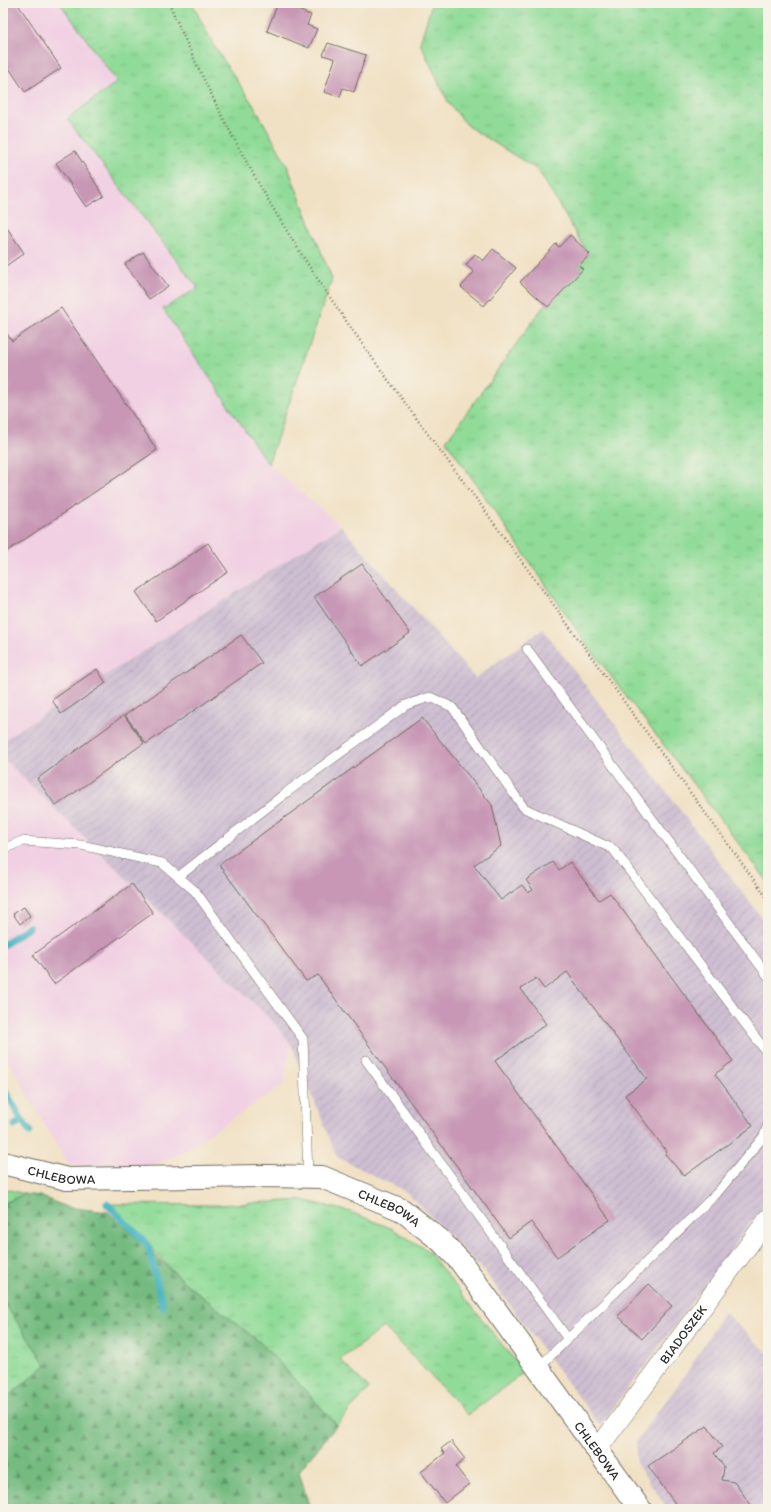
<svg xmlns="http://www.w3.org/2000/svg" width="771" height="1512" font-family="Itim,sans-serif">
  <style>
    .built { fill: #f1d0e3 }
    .industrial { fill: url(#industrial-furrows) }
    .grass { fill: url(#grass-tufts); stroke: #5e8362 }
    .forest { fill: url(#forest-firs); stroke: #507356 }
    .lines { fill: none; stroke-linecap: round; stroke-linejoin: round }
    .stream { stroke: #47b5c1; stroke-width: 7 }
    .building { fill: #c797b5 }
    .service-casing { stroke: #706b61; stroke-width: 10 }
    .minor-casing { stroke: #706b61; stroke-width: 20 }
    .tertiary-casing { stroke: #706b61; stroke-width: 24 }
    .path { stroke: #706b61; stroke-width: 2.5; stroke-dasharray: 1 3; stroke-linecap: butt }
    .service { stroke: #fff; stroke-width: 9 }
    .minor { stroke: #fff; stroke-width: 19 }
    .tertiary { stroke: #fff; stroke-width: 22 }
    .labels { text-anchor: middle; stroke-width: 3; stroke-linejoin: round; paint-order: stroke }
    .street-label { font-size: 13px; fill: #2b2b2b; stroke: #f7f3e8 }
  </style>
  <defs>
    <pattern id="industrial-furrows" width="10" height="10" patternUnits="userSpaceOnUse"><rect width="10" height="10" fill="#cebed1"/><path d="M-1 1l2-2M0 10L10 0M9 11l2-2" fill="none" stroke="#b1a3b4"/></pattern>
    <pattern id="grass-tufts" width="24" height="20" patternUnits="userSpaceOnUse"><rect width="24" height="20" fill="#90db98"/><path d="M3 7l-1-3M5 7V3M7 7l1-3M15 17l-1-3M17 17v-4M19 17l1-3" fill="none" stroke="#7cbc83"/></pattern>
    <pattern id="forest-firs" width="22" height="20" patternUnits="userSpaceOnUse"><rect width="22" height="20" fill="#74bb80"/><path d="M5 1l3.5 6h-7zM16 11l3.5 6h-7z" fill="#5f9869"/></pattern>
  </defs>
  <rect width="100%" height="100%" fill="#f7f3e8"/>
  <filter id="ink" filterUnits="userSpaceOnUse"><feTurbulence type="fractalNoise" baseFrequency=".025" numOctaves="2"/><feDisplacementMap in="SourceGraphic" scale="8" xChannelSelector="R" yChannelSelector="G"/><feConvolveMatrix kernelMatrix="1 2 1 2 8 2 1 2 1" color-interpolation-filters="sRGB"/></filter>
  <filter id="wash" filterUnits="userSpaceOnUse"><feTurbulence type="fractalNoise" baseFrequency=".012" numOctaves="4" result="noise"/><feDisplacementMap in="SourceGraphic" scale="16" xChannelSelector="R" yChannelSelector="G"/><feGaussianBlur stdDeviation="0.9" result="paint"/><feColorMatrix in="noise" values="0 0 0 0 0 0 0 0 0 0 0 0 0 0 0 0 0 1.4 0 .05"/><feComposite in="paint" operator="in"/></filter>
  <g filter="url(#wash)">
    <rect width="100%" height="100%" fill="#f1e1c4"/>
    <path class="built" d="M3 3H60L117 82 67 119 198 288 163 309 268 464 341 526 3 740Z
      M3 758 274 1023 291 1044 284 1084 186 1150 169 1159 151 1165 123 1170 85 1168 68 1165 3 1052Z"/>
    <path class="industrial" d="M341 526 475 678 543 629 768 926V1200L600 1426 485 1272 408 1193 337 1157 291 1044 274 1023 3 758V740Z
      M724 1312 768 1353V1509H668L636 1463V1441L686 1374Z"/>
    <path class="grass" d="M60 3H192L214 46 256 109 286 163 332 279 268 464 163 309 198 288 67 119 117 82Z
      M432 3H768V882L588 646 446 441 585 249 538 170 469 127 449 104 420 43Z
      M3 1188 24 1194 3 1204Z
      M303 1200 351 1212 393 1229 427 1250 524 1372 468 1415 384 1327 340 1360 369 1388 337 1425 262 1344 184 1282 107 1204 218 1205Z
      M3 1301 46 1365 3 1401Z"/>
    <path class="forest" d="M24 1194 40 1196 66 1207 108 1212 184 1282 262 1344 337 1425 299 1471 310 1509H3V1401L46 1365 3 1301V1204Z"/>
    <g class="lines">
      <path class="stream" d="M3 945 29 927
        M3 1087 22 1120 15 1125
        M22 1120 30 1132
        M107 1204 148 1245 163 1307"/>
    </g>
    <g id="blocks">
      <path class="building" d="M3 3H17L61 68 25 92 3 59Z
        M278 3 311 15 307 25 317 29 309 48 267 31Z
        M328 43 366 55 354 92 343 88 340 97 324 92 335 59 323 55Z
        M75 151 104 196 86 207 56 163Z
        M3 222 24 253 3 268Z
        M570 235 590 254 579 266 583 269 548 307 520 282 556 244 559 247Z
        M493 249 516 268 484 306 461 287 474 272 466 265 475 254 483 261Z
        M143 252 168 286 149 299 125 264Z
        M61 308 157 450 3 554V328L12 341Z
        M208 543 228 572 156 621 136 592Z
        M362 564 410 633 362 666 314 597Z
        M241 635 262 663 146 744 125 715Z
        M97 669 106 683 61 714 52 700Z
        M124 715 144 743 56 806 37 779Z
        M422 718 492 805 501 846 474 865 501 900 522 885 528 893 533 890 526 880 553 862 559 870 570 862 599 900 610 893 733 1061 715 1074 753 1126 684 1176 665 1154 667 1152 625 1095 647 1079 567 972 544 989 536 978 521 989 546 1024 495 1061 610 1220 557 1257 531 1222 509 1238 318 975 306 981 219 865Z
        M132 884 153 913 54 984 33 955Z
        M24 907 30 916 20 924 13 914Z
        M649 1284 672 1306 642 1339 618 1316Z
        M707 1426 722 1447 714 1453 724 1467 722 1480 734 1482 754 1509H679L648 1466Z
        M451 1441 465 1459 456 1467 469 1484 445 1503 421 1472 445 1453 441 1449Z"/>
    </g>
  </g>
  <g filter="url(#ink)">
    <use href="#blocks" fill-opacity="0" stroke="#706b61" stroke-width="1"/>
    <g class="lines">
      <defs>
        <path id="service" d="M527 649 768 976
          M3 849 22 841 81 845 162 863 195 891 303 1039 308 1176
          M178 877 287 792 406 705 430 697 452 707 524 808 613 849 768 1054
          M366 1060 568 1339
          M538 1368 717 1193 764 1136 768 1125"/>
        <g id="minor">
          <path id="s1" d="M597 1450 768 1219"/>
        </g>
        <g id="tertiary">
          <path id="s2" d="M3 1163 67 1179 268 1176 322 1177 402 1210 440 1240 461 1262 640 1509"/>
        </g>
      </defs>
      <use href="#service" class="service-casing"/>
      <use href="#minor" class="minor-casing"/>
      <use href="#tertiary" class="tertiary-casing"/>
      <path class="path" d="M169 3C210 98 258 189 315 275 366 352 422 426 477 500 574 633 671 766 768 899"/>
      <use href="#service" class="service"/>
      <use href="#minor" class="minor"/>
      <use href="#tertiary" class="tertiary"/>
    </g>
  </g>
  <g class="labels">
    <g class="street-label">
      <text dy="5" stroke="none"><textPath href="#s2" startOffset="60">CHLEBOWA</textPath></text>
      <text dy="5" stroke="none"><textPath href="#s2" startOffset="395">CHLEBOWA</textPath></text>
      <text dy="5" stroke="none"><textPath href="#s1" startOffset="144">BIADOSZEK</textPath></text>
      <text dy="5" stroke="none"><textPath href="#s2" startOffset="719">CHLEBOWA</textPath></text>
    </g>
  </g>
  <rect width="771" height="1512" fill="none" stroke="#f7f3e8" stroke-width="16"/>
</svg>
